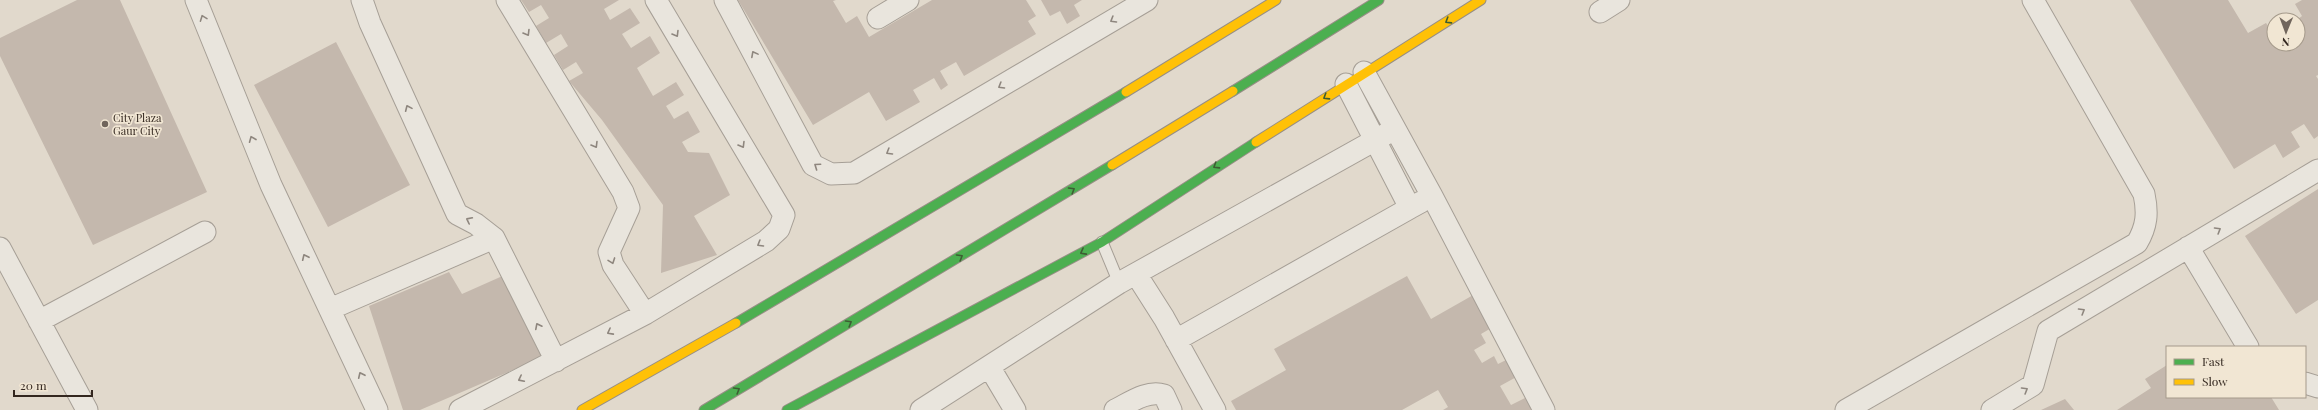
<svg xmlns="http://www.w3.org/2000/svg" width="2318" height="410" font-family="'Playfair Display',serif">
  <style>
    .building { fill: #c4b8ad }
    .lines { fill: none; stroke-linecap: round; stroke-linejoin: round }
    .lane-casing { stroke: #a69f96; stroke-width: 13 }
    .street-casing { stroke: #a69f96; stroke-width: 23 }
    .fast-casing { stroke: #968e85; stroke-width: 11 }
    .slow-casing { stroke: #968e85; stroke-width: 11 }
    .lane { stroke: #e9e5dd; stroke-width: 11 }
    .street { stroke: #e9e5dd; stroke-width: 21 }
    .fast { stroke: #4caf50; stroke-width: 9 }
    .slow { stroke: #ffc107; stroke-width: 9 }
    .oneway { stroke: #8e867e }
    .oneway2 { stroke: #3d5d33 }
    .poi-dot { fill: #70655c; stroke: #f1e6d3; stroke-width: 1.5 }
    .labels { text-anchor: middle; stroke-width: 3.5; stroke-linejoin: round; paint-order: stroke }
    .poi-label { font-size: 11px; fill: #33271f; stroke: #f1e6d3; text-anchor: start }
  </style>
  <rect width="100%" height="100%" fill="#e1d9cc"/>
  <path class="building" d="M77 0H120L207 192 93 245 0 56V38Z
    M521 0H619L604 9 610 20 630 8 640 23 622 34 631 48 650 36 660 53 637 68 653 96 676 82 684 95 666 106 674 119 688 111 700 132 682 142 688 152 709 153 730 195 694 216 717 255 661 273 663 205 602 120 569 81 583 73 576 62 563 70 554 55 568 46 561 34 546 43 536 26 549 18 541 5 529 12Z
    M738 0H836L833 1 846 23 857 16 869 37 932 0H1026L1036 16 1028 21 1036 34 964 76 956 62 940 71 948 85 941 90 934 78 913 90 920 102 886 121 869 92 813 125Z
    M1041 0H1082L1074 5 1080 16 1067 24 1060 11 1050 16Z
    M2130 0H2228L2248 33 2266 23 2274 34V44H2298V19L2302 16 2295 4 2302 0H2318V75L2316 76 2318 79V136L2314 139 2304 124 2291 132 2300 147 2283 158 2275 144 2234 169Z
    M336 42 410 185 328 227 254 85Z
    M2318 189V300L2296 314 2245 236Z
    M449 272 462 294 507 274 543 357 420 410H403L369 306Z
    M1407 276 1431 319 1475 294 1493 327 1481 334 1486 343 1474 350 1482 363 1494 356 1498 364 1510 358 1520 375 1500 386 1511 405 1531 395 1539 410H1443L1448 407 1438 390 1402 410H1236L1231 401 1286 370 1274 349Z
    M2167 365V397H2271L2279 410H2117L2151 388 2145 379Z
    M2065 399 2074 410H2041Z"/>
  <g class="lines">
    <defs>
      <path id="lane" d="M1102 242 1119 283"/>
      <path id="street" d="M196 0 271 185 377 410
        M362 0 370 23 457 214 476 224 494 238 556 361
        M507 0 623 192 629 208 609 252 613 265 645 314
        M725 0 813 165 831 174 854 173 1147 0
        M1600 12 1619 0
        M878 18 908 0
        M1364 72 1432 196 1544 410
        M1346 84 1410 208 1421 202
        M2188 247 2248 347
        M0 248 87 410
        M1136 274 1164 318 1215 410
        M330 309 494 238
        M39 321 205 232
        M1176 340 1410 208
        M990 368 1015 410
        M2305 383 2318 387
        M460 410 645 314 766 241 779 229 784 215 656 0
        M921 410 1119 283 1395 129
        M1115 410C1131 402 1147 390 1164 395L1171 410
        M1846 410 2137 243C2147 226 2148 213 2144 194L2033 0
        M1992 410 2033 385 2048 331 2318 170"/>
      <path id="fast" d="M1233 91 1379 0
        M736 323 1126 92
        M704 410 1112 165
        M787 410 1102 242 1256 142"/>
      <path id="slow" d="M1126 92 1276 0
        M1256 142 1481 0
        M1112 165 1233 91
        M582 410 736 323"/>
    </defs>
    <use href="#lane" class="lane-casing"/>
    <use href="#street" class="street-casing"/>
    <use href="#fast" class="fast-casing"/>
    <use href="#slow" class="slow-casing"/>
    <use href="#lane" class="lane"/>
    <use href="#street" class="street"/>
    <use href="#fast" class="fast"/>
    <use href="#slow" class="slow"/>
  </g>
  <defs><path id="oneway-chevron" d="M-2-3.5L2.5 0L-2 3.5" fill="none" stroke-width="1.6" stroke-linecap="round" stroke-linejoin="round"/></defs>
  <g class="oneway">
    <use href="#oneway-chevron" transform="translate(203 18) rotate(-111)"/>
    <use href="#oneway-chevron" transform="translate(1113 20) rotate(149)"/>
    <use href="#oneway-chevron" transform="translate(527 33) rotate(59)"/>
    <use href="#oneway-chevron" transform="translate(676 34) rotate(59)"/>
    <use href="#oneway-chevron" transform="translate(754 54) rotate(-118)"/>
    <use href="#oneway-chevron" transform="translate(1001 86) rotate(149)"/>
    <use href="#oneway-chevron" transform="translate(408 108) rotate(-114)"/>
    <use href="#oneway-chevron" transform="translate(252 139) rotate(-112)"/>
    <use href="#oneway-chevron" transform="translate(595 145) rotate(59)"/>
    <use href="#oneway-chevron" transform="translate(742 145) rotate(59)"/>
    <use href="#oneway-chevron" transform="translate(889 152) rotate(149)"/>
    <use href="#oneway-chevron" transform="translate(817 166) rotate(-145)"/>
    <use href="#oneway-chevron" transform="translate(469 220) rotate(-153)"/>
    <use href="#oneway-chevron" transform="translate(2218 230) rotate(-31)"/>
    <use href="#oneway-chevron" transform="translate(760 244) rotate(149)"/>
    <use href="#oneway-chevron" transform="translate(305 257) rotate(-115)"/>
    <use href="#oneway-chevron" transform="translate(612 261) rotate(70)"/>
    <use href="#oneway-chevron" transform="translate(2082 311) rotate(-31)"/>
    <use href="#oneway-chevron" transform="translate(538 326) rotate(-117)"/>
    <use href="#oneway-chevron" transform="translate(610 332) rotate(152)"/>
    <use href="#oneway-chevron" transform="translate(361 375) rotate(-115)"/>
    <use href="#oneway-chevron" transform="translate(521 379) rotate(153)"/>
    <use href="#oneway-chevron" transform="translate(2025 390) rotate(-31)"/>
  </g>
  <g class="oneway2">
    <use href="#oneway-chevron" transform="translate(1448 21) rotate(148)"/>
    <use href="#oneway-chevron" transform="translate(1326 97) rotate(148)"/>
    <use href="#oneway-chevron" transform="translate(1216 166) rotate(148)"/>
    <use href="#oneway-chevron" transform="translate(1072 190) rotate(-31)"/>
    <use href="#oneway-chevron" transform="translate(1083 252) rotate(152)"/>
    <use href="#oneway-chevron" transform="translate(960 257) rotate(-31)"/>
    <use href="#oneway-chevron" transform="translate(849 323) rotate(-31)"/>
    <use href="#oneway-chevron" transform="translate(737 390) rotate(-31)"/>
  </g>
  <circle class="poi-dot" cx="105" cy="124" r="4"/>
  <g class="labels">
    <g class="poi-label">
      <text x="113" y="122">City Plaza<tspan x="113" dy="13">Gaur City</tspan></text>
    </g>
  </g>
  <rect x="2166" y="346" width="140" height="52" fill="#f1e6d3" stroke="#a59a8b"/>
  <rect x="2174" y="359" width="20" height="6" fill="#4caf50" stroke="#a59a8b"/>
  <text x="2202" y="366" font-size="12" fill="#33271f">Fast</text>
  <rect x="2174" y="379" width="20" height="6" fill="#ffc107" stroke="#a59a8b"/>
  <text x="2202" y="386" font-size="12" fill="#33271f">Slow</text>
  <g transform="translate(2286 32) rotate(181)"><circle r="19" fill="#f1e6d3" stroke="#a59a8b"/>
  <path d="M0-3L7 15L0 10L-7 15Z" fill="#70655c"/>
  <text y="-6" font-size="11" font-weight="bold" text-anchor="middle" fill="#33271f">N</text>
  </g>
  <path d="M14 390v6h78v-6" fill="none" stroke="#33271f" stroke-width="2"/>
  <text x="20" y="390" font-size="12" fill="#33271f" stroke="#f1e6d3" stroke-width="3" paint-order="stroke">20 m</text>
</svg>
